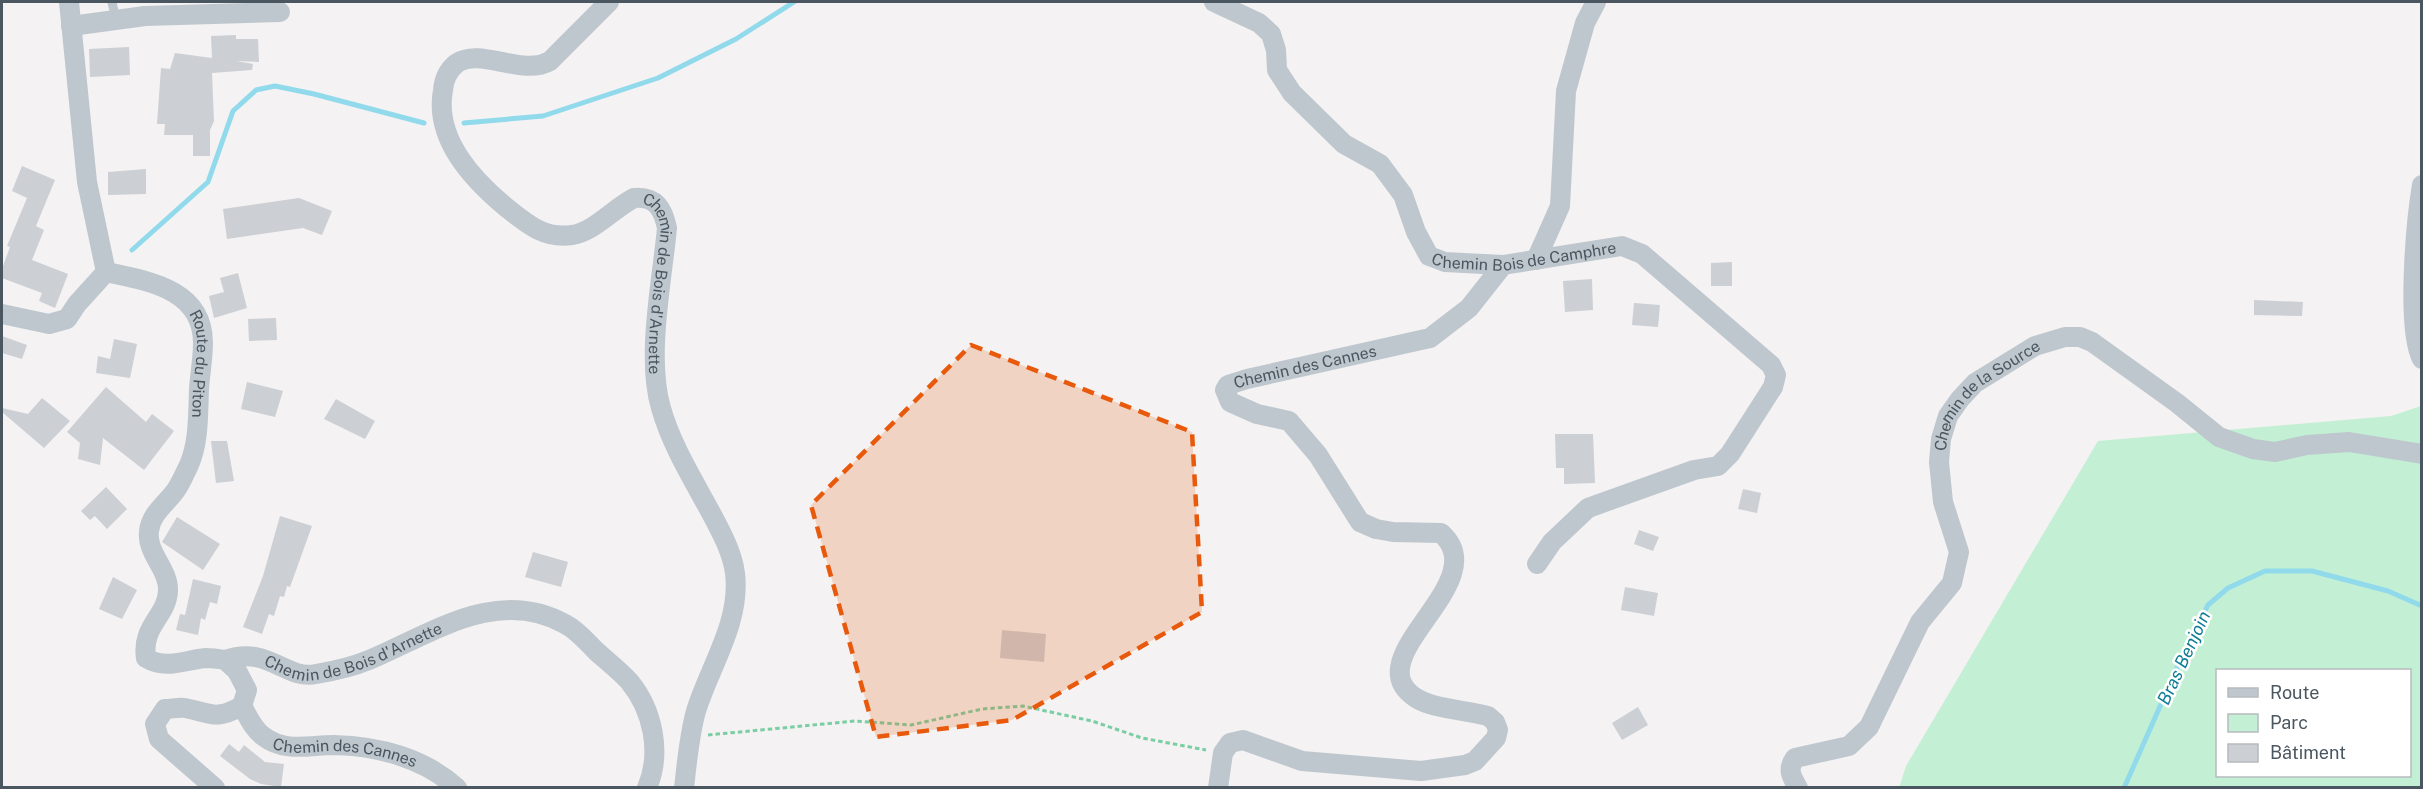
<svg xmlns="http://www.w3.org/2000/svg" width="2423" height="789" font-family="'Public Sans',sans-serif">
  <style>
    .green { fill: #c3f0d4; fill-rule: evenodd }
    .lines { fill: none; stroke-linecap: round; stroke-linejoin: round }
    .stream { stroke: #91daec; stroke-width: 5 }
    .building { fill: #cccfd4 }
    .path { stroke: #7bcea4; stroke-width: 3; stroke-dasharray: 4.5 3; stroke-linecap: butt }
    .service { stroke: #bec7ce; stroke-width: 9 }
    .minor { stroke: #bec7ce; stroke-width: 20 }
    .marked { fill: #e8590c; fill-opacity: 0.2; stroke: #e8590c; stroke-width: 4.5; stroke-dasharray: 12 8; stroke-linejoin: round }
    .labels { text-anchor: middle; stroke-width: 5; stroke-linejoin: round; paint-order: stroke }
    .street-label { font-size: 16px; fill: #4a5660; stroke: #fff }
    .water-label { font-size: 18px; font-style: italic; fill: #0f7c96; stroke: #fff }
  </style>
  <rect width="100%" height="100%" fill="#f4f2f2"/>
  <path class="green" d="M2421 406V787L1899 788 1906 766 2098 441 2391 416ZM2218 670H2410V776H2218Z"/>
  <g class="lines">
    <path class="stream" d="M464 123 543 116 658 78 736 39 794 2
      M132 250 208 182 233 111 256 90 275 86 314 94 424 123
      M2124 788 2180 661 2208 605 2228 588 2265 571H2312L2388 591 2422 606"/>
  </g>
  <path class="building" d="M236 35V39H258L259 62 236 61 253 64 252 70 212 73 214 121 210 130V156H193V135H164L165 124H157L161 68 170 69 175 53 212 58 211 36Z
    M129 47 130 75 90 77 89 49Z
    M22 166 55 180 36 226 44 230 32 260 68 274 55 308 39 301 42 293 2 278V269L10 247 7 246 27 198 12 191Z
    M146 169V194L108 195V172Z
    M299 198 332 211 322 235 303 228 227 239 223 209Z
    M1732 262V286H1711V263Z
    M238 273 247 308 214 318 209 296 224 292 220 278Z
    M1592 279 1593 310 1565 312 1563 281Z
    M2254 300 2303 302 2302 316 2254 315Z
    M1634 303 1660 305 1658 327 1632 325Z
    M276 318 277 340 249 341 248 319Z
    M2 336 27 345 22 359 2 353Z
    M114 339 137 344 130 378 96 373 98 356 110 359Z
    M247 382 283 391 275 417 241 409Z
    M106 387 146 422 152 414 174 431 144 470 103 438 100 465 78 459 80 443 67 432Z
    M42 398 70 421 44 448 2 412V408L28 414Z
    M336 399 375 421 365 439 324 419Z
    M1555 434H1593L1595 483 1564 484V468H1556Z
    M211 441H227L234 481 216 483Z
    M106 487 127 509 107 529 95 516 90 520 81 511Z
    M1743 489 1761 493 1757 513 1738 509Z
    M280 516 312 526 290 587 287 586 284 597 280 596 274 616 269 614 262 634 243 627 263 576Z
    M177 517 220 544 203 570 162 542Z
    M1639 530 1659 537 1653 551 1634 544Z
    M533 552 568 562 561 587 525 577Z
    M113 577 137 590 122 619 99 609Z
    M193 579 221 586 217 604 210 602 205 620 201 618 198 635 176 630 180 614 185 615Z
    M1625 587 1658 593 1654 616 1621 610Z
    M1002 630 1046 634 1044 662 1000 658Z
    M1638 707 1648 725 1622 740 1612 723Z
    M229 744 239 752 244 745 265 762 284 764 281 787 261 784 250 779 220 756Z"/>
  <g class="lines">
    <path class="path" d="M708 735 855 721 911 725 982 709 1023 706 1092 721 1142 738 1206 750"/>
    <path class="service" d="M112 2 116 20"/>
    <g class="minor">
      <path d="M69 2 87 182 106 272"/>
      <path id="s1" d="M609 2 550 61C522 77 481 47 457 63 448 70 444 79 443 90 434 139 473 180 507 208 527 224 544 239 572 235 594 232 614 208 634 198 656 196 663 209 667 228 662 281 646 358 661 408 671 444 692 478 710 511 720 530 732 551 735 573 741 622 710 666 696 711 689 736 687 762 684 788"/>
      <path id="s2" d="M1214 2 1259 23 1271 34 1276 50 1277 70 1292 93 1344 144 1380 164 1403 195 1416 232 1429 256 1445 262 1503 265 1622 246 1642 254 1771 365 1776 375 1773 387 1730 454 1718 466 1694 470 1588 508 1552 542 1537 564"/>
      <path d="M71 26 145 16 280 12"/>
      <path d="M2422 185C2416 221 2406 329 2422 359"/>
      <path d="M1536 260 1560 206 1566 91 1585 23 1596 2"/>
      <path id="s3" d="M106 272C148 281 203 289 203 343 203 358 200 374 199 389 198 414 199 442 189 465 185 473 181 483 176 490 167 503 151 513 149 531 146 553 169 569 168 591 167 616 141 626 146 658 166 670 184 660 206 658 212 658 219 659 225 660L237 671 247 690 242 706C214 721 212 713 185 708 179 707 171 709 165 709L155 724 159 739 215 788"/>
      <path d="M2 314 49 324 67 319 77 304 106 272"/>
      <path id="s4" d="M225 660C269 645 284 680 316 674 334 671 352 667 369 660 431 634 497 586 565 624 577 630 586 641 596 651 607 661 619 670 629 681 653 710 662 753 647 788"/>
      <path id="s5" d="M242 706C248 716 253 729 263 736 285 753 309 745 334 745 378 746 424 758 457 788"/>
      <path id="s6" d="M1218 788 1223 753 1230 743 1243 740 1302 761 1421 771 1465 765 1475 761 1496 738 1498 730 1495 722 1488 716C1467 710 1433 709 1416 698 1353 657 1497 583 1441 533L1393 532 1376 529 1360 522 1318 455 1289 421 1257 414 1230 402 1225 390 1228 385 1247 379 1430 338 1469 308 1503 265"/>
      <path id="s7" d="M1798 788C1791 776 1787 769 1795 758L1849 746 1869 727 1920 622 1952 583 1959 552 1943 502 1939 462 1941 439 1948 416 1960 399 1975 383 2035 346 2065 337H2080L2092 342 2177 403 2219 437 2253 449 2275 452 2307 445 2349 442 2422 454"/>
    </g>
  </g>
  <path class="marked" d="M971 345 1192 432 1202 612 1012 720 876 737 811 505Z"/>
  <g class="labels">
    <g class="street-label">
      <text dy="6" stroke="none"><textPath href="#s2" startOffset="446">Chemin Bois de Camphre</textPath></text>
      <text dy="6" stroke="none"><textPath href="#s1" startOffset="600">Chemin de Bois d'Arnette</textPath></text>
      <text dy="6" stroke="none"><textPath href="#s3" startOffset="153">Route du Piton</textPath></text>
      <text dy="6" stroke="none"><textPath href="#s6" startOffset="986">Chemin des Cannes</textPath></text>
      <text dy="6" stroke="none"><textPath href="#s7" startOffset="495">Chemin de la Source</textPath></text>
      <text dy="6" stroke="none"><textPath href="#s4" startOffset="135">Chemin de Bois d'Arnette</textPath></text>
      <text dy="6" stroke="none"><textPath href="#s5" startOffset="122">Chemin des Cannes</textPath></text>
    </g>
    <g class="water-label">
      <text transform="translate(2184 658) rotate(-65)" y="6">Bras Benjoin</text>
    </g>
  </g>
  <rect width="2423" height="789" fill="none" stroke="#4a5660" stroke-width="6"/>
  <rect x="2216" y="669" width="195" height="108" fill="#ffffff" stroke="#b7bbbf" stroke-width="1.5"/>
  <rect x="2228" y="688" width="30" height="9" fill="#bec7ce" stroke="#b7bbbf" stroke-width="1.5"/>
  <text x="2270" y="699" font-size="18" fill="#4a5660">Route</text>
  <rect x="2228" y="714" width="30" height="18" fill="#c3f0d4" stroke="#b7bbbf" stroke-width="1.5"/>
  <text x="2270" y="729" font-size="18" fill="#4a5660">Parc</text>
  <rect x="2228" y="744" width="30" height="18" fill="#cccfd4" stroke="#b7bbbf" stroke-width="1.5"/>
  <text x="2270" y="759" font-size="18" fill="#4a5660">Bâtiment</text>
</svg>
